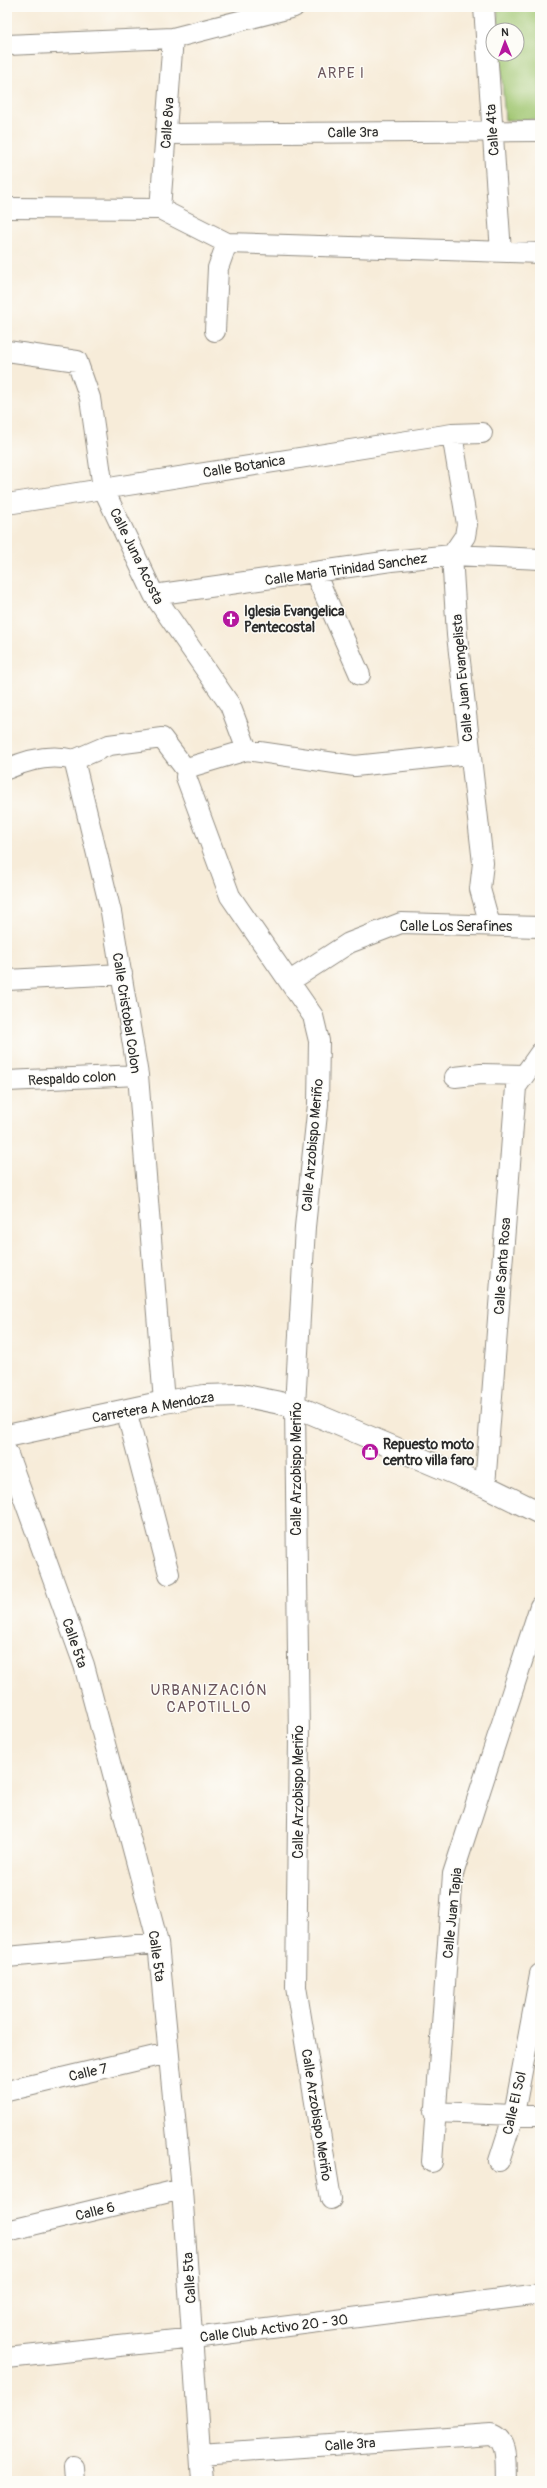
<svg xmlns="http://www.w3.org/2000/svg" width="547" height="2488" font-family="Pangolin,sans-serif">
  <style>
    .green { fill: #a0c671; stroke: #66784e }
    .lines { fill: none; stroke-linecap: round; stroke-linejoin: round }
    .street-casing { stroke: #918c82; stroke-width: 22 }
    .secondary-casing { stroke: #918c82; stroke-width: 24 }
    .street { stroke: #fff; stroke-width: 20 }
    .secondary { stroke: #fff; stroke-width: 22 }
    .labels { text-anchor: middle; stroke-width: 3; stroke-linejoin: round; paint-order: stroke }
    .street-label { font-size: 14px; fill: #2b2b2b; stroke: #fdfcf7 }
    .poi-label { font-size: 14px; font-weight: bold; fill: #2b2b2b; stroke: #fdfcf7; text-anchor: start }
    .neighbourhood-label { font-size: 15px; letter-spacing: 1px; fill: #6b565d; stroke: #fdfcf7 }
  </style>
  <rect width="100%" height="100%" fill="#fdfcf7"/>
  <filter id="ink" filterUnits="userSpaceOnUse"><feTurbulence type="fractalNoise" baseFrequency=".025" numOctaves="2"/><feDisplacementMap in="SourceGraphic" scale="8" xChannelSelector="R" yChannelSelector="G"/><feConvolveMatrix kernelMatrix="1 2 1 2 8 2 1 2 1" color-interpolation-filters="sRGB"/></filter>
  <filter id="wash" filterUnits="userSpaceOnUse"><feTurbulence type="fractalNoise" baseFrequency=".012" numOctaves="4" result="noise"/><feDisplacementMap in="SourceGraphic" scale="16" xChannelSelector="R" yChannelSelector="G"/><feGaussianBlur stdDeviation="0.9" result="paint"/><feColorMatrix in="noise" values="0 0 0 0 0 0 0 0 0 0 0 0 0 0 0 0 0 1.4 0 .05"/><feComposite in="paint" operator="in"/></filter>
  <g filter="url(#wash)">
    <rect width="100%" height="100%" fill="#f7ecd9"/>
    <path class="green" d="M497 7H540V119L505 120 500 54H517V30H499Z"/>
  </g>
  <g filter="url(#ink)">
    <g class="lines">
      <defs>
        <path id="street" d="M484 7 501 252
          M7 45 173 38 294 7
          M167 134 540 131
          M7 208 160 209 227 243 540 253
          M160 209 173 38
          M215 331 218 268 227 243
          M7 351 77 361 90 398 103 488 154 595 230 705 247 750
          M452 434 467 524 465 536 452 555 457 635 483 863 480 889 490 925
          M7 504 452 434 482 433
          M315 573 360 675
          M154 595 391 561 452 555 540 559
          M7 769C27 760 52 754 74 760
          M187 771 186 777 230 896 313 1016 319 1041 318 1104 305 1227 295 1406 299 1738 296 1987 331 2199
          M187 771 190 767 247 750 355 766 469 754
          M7 980 122 974
          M290 981 349 943 401 923 540 927
          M455 1077 481 1074 524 1075
          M7 1081 138 1075
          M164 1402 138 1075 111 912 74 760 109 745 162 738 187 771
          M126 1410 169 1574
          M7 1452 84 1665 158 1943 182 2189 202 2481
          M485 1486 516 1087 540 1053
          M7 1957 158 1943
          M7 2091 168 2053
          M434 2112 540 2116
          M499 2161 514 2114 540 1974
          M432 2162 453 1874 540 1606
          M7 2231 182 2189
          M7 2358 194 2338 540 2294
          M200 2454 491 2434C509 2440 505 2464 506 2481
          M74 2467 75 2481"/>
        <path id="secondary" d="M7 1436 164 1402 204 1396 241 1395 295 1406 485 1486 540 1513"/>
      </defs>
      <use href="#street" class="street-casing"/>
      <use href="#secondary" class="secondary-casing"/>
      <use href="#street" class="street"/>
      <use href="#secondary" class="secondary"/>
    </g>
  </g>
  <defs>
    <symbol id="church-disc" viewBox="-11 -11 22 22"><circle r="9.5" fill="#b5179e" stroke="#fdfcf7"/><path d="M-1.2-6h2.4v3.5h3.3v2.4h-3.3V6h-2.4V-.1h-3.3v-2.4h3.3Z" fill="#fff"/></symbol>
    <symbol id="shop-disc" viewBox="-11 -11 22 22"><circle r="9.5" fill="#b5179e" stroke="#fdfcf7"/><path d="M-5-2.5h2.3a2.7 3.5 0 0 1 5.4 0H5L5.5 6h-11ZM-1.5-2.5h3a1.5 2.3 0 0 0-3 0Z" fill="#fff"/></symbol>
  </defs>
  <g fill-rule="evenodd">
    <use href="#church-disc" x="221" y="609" width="20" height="20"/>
    <use href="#shop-disc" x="360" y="1442" width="20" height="20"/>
  </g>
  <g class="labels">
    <g class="street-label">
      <text transform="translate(167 123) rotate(-86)" y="5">Calle 8va</text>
      <text transform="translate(492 130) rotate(-94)" y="5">Calle 4ta</text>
      <text transform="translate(353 132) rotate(-1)" y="5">Calle 3ra</text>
      <text transform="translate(244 466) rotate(-9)" y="5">Calle Botanica</text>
      <text transform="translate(137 556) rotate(64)" y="5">Calle Juna Acosta</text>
      <text transform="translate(346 569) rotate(-8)" y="5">Calle Maria Trinidad Sanchez</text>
      <text transform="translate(462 678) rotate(-95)" y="5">Calle Juan Evangelista</text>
      <text x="456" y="931">Calle Los Serafines</text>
      <text transform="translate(127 1013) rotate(81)" y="5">Calle Cristobal Colon</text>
      <text transform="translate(72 1078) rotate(-3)" y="5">Respaldo colon</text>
      <text transform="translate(312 1145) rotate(-85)" y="5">Calle Arzobispo Meriño</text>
      <text transform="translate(502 1266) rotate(-86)" y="5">Calle Santa Rosa</text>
      <text transform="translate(153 1407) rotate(-10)" y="5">Carretera A Mendoza</text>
      <text transform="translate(296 1469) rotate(-90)" y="5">Calle Arzobispo Meriño</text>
      <text transform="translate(75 1643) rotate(71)" y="5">Calle 5ta</text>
      <text transform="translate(298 1792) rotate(-90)" y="5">Calle Arzobispo Meriño</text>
      <text transform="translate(452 1913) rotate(-84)" y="5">Calle Juan Tapia</text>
      <text transform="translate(157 1956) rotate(82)" y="5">Calle 5ta</text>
      <text transform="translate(88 2072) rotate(-13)" y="5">Calle 7</text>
      <text transform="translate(514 2103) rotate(-77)" y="5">Calle El Sol</text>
      <text transform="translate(317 2115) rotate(81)" y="5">Calle Arzobispo Meriño</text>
      <text transform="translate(95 2211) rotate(-14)" y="5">Calle 6</text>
      <text transform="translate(189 2278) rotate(-94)" y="5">Calle 5ta</text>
      <text transform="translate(274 2328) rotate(-7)" y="5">Calle Club Activo 20 - 30</text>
      <text transform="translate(350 2444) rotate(-4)" y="5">Calle 3ra</text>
    </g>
    <g class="poi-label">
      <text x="244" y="616">Iglesia Evangelica<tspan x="244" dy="16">Pentecostal</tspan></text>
      <text x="383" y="1449">Repuesto moto<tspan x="383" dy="16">centro villa faro</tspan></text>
    </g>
    <g class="neighbourhood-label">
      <text x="341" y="78">ARPE I</text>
      <text x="209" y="1695">URBANIZACIÓN<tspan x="209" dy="17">CAPOTILLO</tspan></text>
    </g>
  </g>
  <rect width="547" height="2488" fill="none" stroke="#fdfcf7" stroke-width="24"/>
  <g transform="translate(505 42) rotate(359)"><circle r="19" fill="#fdfcf7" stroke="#a9a8a5"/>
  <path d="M0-3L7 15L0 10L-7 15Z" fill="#b5179e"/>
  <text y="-6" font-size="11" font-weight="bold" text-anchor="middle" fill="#2b2b2b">N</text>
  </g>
</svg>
